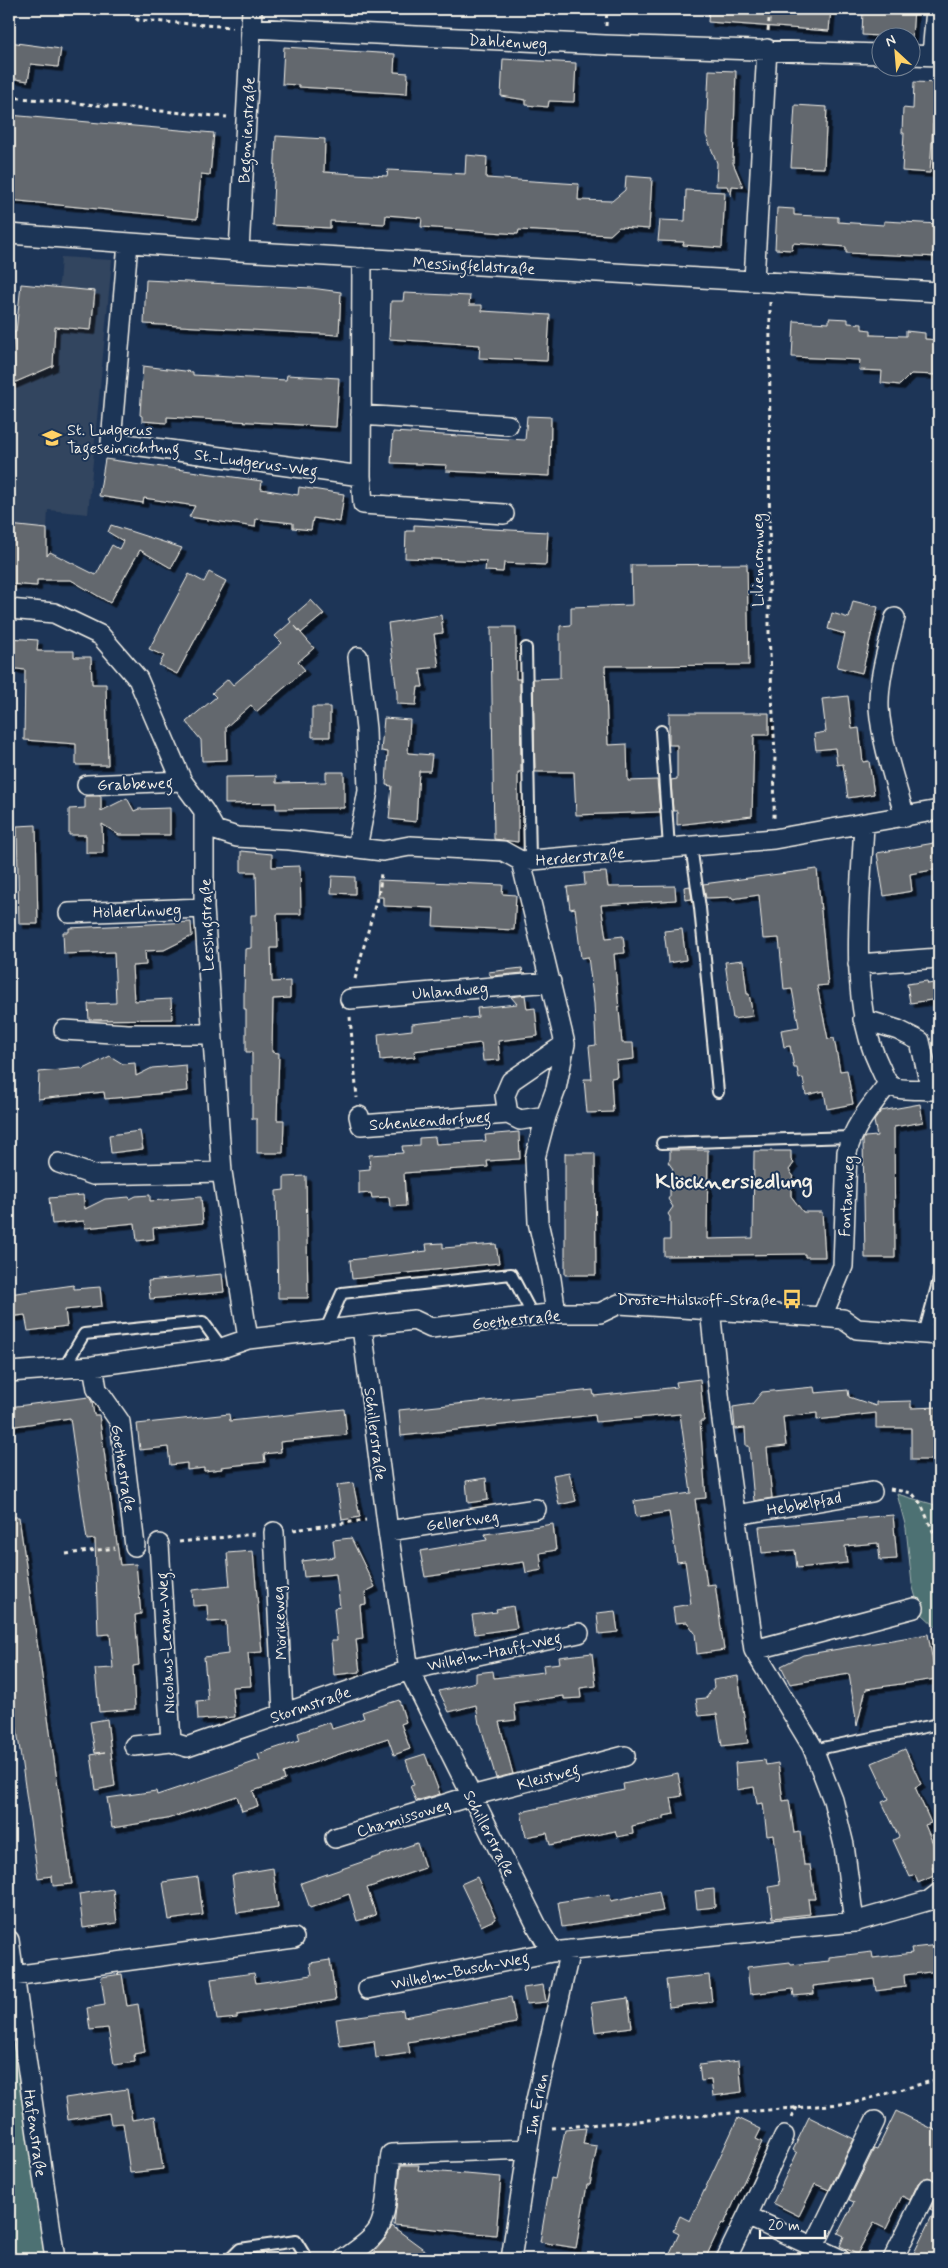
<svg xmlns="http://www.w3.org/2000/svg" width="948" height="2268" font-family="Mynerve,sans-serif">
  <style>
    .built { fill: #32445e }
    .green { fill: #4d7173; stroke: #a0b1ae }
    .building { fill: #64686e; stroke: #f4f1e8; filter: url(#shadow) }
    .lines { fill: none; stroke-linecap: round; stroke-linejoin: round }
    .service-casing { stroke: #f4f1e8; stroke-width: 14 }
    .minor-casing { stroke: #f4f1e8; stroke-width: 22 }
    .path { stroke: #f4f1e8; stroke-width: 3; stroke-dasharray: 4 4; stroke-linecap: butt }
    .service { stroke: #1d3557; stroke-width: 10 }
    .minor { stroke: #1d3557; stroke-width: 19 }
    .labels { text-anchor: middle; stroke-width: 4; stroke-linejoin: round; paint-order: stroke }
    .street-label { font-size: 16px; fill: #f4f1e8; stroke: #1d3557 }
    .poi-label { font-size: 16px; fill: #f4f1e8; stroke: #1d3557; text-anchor: start }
    .district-label { font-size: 21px; font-weight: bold; fill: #f4f1e8; stroke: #1d3557 }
  </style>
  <defs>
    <filter id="shadow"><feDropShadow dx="4.5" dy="4.5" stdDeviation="0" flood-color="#0009"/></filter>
  </defs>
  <rect width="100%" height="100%" fill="#1d3557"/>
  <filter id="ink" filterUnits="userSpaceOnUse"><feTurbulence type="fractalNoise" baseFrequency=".02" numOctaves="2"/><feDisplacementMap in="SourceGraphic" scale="10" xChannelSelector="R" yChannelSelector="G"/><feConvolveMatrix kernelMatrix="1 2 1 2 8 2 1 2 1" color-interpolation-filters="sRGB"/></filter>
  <g filter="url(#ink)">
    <path class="built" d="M61 257 112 260 88 514 48 510 47 529 9 525V362L53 366Z"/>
    <path class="green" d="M897 1494 939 1506V1630L920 1612 912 1584 906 1528Z
      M9 1917 60 2259H9Z"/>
    <path class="building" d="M709 9H831L829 31 708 22Z
      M863 9H914L912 38 862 35Z
      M9 42 61 49 58 67 31 64 28 81 9 78Z
      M284 47 395 54 394 72 408 73 407 94 299 87V85L282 84Z
      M503 59 576 63 574 102 549 101 548 107 526 105V100L501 96Z
      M709 70 736 71 733 163 743 187 732 186 731 196 727 186H716L717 163 706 135Z
      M914 82 939 83V124H933L930 173 902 171 904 133H902L903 108 913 109Z
      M795 105 827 107 824 168 791 167Z
      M9 115 214 133 210 175 201 174 197 219 9 200Z
      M276 136 325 139 324 172 387 176 388 170 465 174 466 155 487 157 486 178 579 184 578 200 612 201 625 190 626 176 652 178 649 229 619 227 610 235 519 230 518 234 421 227 422 218 386 215 385 224 330 221V228L272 225Z
      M686 190 725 192 722 248 683 245 684 242 658 241 660 220 685 221Z
      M777 208 794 209V215L838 217V222L884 225V221L939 224V257L846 253V247L793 243 792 250 775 249Z
      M146 280 311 288 341 292 339 335 144 324Z
      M21 284 95 291 91 330 55 327 53 366 9 385V362H11L14 332H16Z
      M404 293 470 296 469 305H482V311L550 315 547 361 479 358 480 345 389 339 391 301H403Z
      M829 318 848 319V323L862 324V329L871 330V335L906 336V331L925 333V339L939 340V375L911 374 900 385 881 383 882 371 859 370 860 360 792 357 794 321 829 323Z
      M143 366 193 372V375L286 380 287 375 339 378 336 427 167 417V423L142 421V416L140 415Z
      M527 416 551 417 550 476 446 471 447 465 391 463 393 432 525 440Z
      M105 459 262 481 261 489 298 495 299 487 344 494 340 522 313 518 311 530 293 528V523L256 519 255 527 189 517 195 506 144 498 143 503 99 496Z
      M9 525 47 529V556L50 552 96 575 112 545 119 549 123 541 108 532 111 525 182 548 171 568 140 550 110 603 71 580H37V586L9 584Z
      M414 525 548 532 546 565 504 563 503 572 485 571 486 561 405 558 406 531H414Z
      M747 564 749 665 605 666 608 745 627 744 628 781 657 780 660 812 576 815 574 772H535L533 679 560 678V626L571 625V607L632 605 631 565Z
      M209 572 226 581 177 674 159 665 164 656 149 649 189 574 204 582Z
      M311 600 324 614 301 633 295 626 314 648 298 662 305 670 256 712 251 705 226 727 227 760 202 761 201 740 186 722 216 697 212 693 228 679 233 685 282 643 275 636 291 622 289 619Z
      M853 601 878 607 862 673 837 667 845 634 828 629 832 613 849 618Z
      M441 615 443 633 434 634 439 667 420 669 423 687H418L416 705 397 704V694L388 623Z
      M491 627H516V679H520L521 772H518V842L494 839Z
      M9 638 38 640 37 651H74V657H91L92 684H106L108 765H76V744L24 740 25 670 9 668Z
      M848 696 852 729 859 728 863 762 869 761 874 794 848 798 843 764 837 765 835 748 816 750 814 734 826 732 822 699Z
      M312 707H330V737H312Z
      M669 713H769V735H754L752 816 677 825V811H673L671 780 677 779V745H669Z
      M384 718 410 720 408 753 432 755 430 771H419L416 822 389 819 392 786 386 785 388 752 381 751Z
      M326 772H344V808L276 809V803L225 804V777L276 776V783L326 782Z
      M85 796H101V811L127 798 134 811 139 809 170 808V835H119L102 824 103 853H86V835H69V809L85 808Z
      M36 825 38 924H19L17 826Z
      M934 843 935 846 939 845V869L910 874 912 891 884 896 877 853Z
      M241 851 272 854V867L300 866 301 914H277L278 948H271L272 982 290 981V998L273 999 272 1052 279 1053 277 1120H284L283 1153H257V1119H252V1052H246V1009H244V993L245 949 251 948V915H257L256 872H241Z
      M817 869 828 985 817 986 828 1039 834 1038 840 1071 847 1070 853 1104 827 1109 824 1091 806 1095 803 1078 799 1079 797 1068H794L790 1046 784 1047 781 1030 799 1027 792 989 784 990 779 938 763 939 759 895 732 899V897L706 898 703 884Z
      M606 872 608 887 675 886 676 900 601 905 606 938 623 936 625 953 614 954 622 1043H633L634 1059 616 1061 617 1077 611 1078 613 1112 587 1113 584 1079H592L589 1046 596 1045 594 1004 588 957 581 958 575 908 570 909 567 887 585 885 584 873Z
      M332 876 355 877V894L331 893Z
      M378 880 503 885 502 894 516 895 514 930 433 926 434 908 383 906V897H377Z
      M690 886 692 899 685 900 684 887Z
      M191 922 192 936 164 950 145 951 146 965 132 966 134 1001 171 999 172 1019 89 1020 88 1004 116 1003 114 952 64 954 63 932H69V928Z
      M682 929 686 960 668 963 664 931Z
      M743 960 747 994H749L753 1016 733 1019 725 962Z
      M522 968 523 973 491 976 488 972Z
      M927 981 928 984 939 982V999L910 1003 907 984Z
      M525 995 527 1009 535 1008 538 1036 498 1041 500 1060 483 1061 481 1043 414 1051 415 1057 380 1060 378 1034 412 1030V1024L478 1017 477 1008 517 1004 511 997Z
      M110 1056 123 1064 135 1063 136 1076 152 1068 186 1065 188 1091 105 1099 104 1092 38 1099 39 1072 81 1068 82 1070Z
      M920 1104 923 1122 894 1127 895 1258H865L863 1140 865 1137 877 1136 874 1121 881 1111Z
      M140 1131 143 1149 111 1153 109 1135Z
      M519 1132 520 1159 487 1161 488 1167 404 1173 406 1206 390 1207 389 1197 372 1198 371 1193 359 1194V1170L370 1169 369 1155 403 1153 402 1146 419 1145V1138L435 1137 436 1144 486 1141 485 1135Z
      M670 1150H708L707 1239 753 1238 754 1151H791V1160L794 1163 789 1170 794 1177 791 1180V1196L803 1212H822L825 1257H805V1254L664 1256V1240H670V1217L668 1214 673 1207 668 1199 670 1196V1173L673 1169 668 1162 670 1159Z
      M565 1153H595L596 1275H565Z
      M306 1176 308 1298H278L276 1191 284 1190V1177Z
      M83 1195 85 1209 105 1199 129 1197 130 1199 136 1196 150 1195V1201L201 1197 203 1223 153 1228 154 1239 137 1241 135 1223 85 1228 84 1221 52 1224 49 1198Z
      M443 1243V1248L496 1244 499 1263 352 1279 350 1260 427 1251 426 1244Z
      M222 1274 224 1292 150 1299 148 1281Z
      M74 1285V1289L100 1287 102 1306 65 1310 67 1326 28 1331 25 1315 9 1317V1294Z
      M700 1379 704 1421H700L706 1498 695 1499 707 1585 715 1584 724 1650 697 1654 695 1633 687 1622 675 1623 673 1607 691 1604 685 1561 677 1562 669 1512 636 1517 634 1501 691 1493 680 1414 596 1422 595 1415 401 1436 399 1410 593 1390 594 1396 660 1389 677 1387 676 1382Z
      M814 1387 815 1393 848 1390 849 1397 876 1406V1402L911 1401V1408L939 1407V1460H911V1428H876V1413L817 1420V1413L783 1417 786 1446 767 1448 772 1498 754 1501 749 1446H746L745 1428 735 1429 733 1407 752 1404 762 1392Z
      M89 1397 92 1402 94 1415H99L120 1565 136 1564 141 1614 135 1615 139 1665 133 1666 135 1709 99 1712 95 1669 113 1668 110 1634 98 1635 95 1539 87 1540 70 1418 9 1427V1407Z
      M344 1409 347 1435 280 1442 281 1452 264 1454 265 1462 221 1467 222 1469 204 1471V1468L187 1470V1463L170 1465 168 1447 140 1450 137 1424 229 1414 230 1421Z
      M569 1472 576 1501 559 1505 553 1475Z
      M486 1478 488 1500 468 1503 466 1481Z
      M353 1483 360 1517 342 1520 337 1485Z
      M893 1515 897 1559 880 1560 878 1543 845 1546 847 1563 797 1568 795 1550 762 1553 759 1527Z
      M9 1517H19L72 1884 53 1886 52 1876 38 1878 9 1673Z
      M553 1524 556 1550 540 1553 542 1570 526 1573 524 1562 425 1577 420 1551 487 1540 485 1534Z
      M351 1538 375 1587 365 1592 366 1604 360 1605 363 1639 356 1640 360 1672 334 1675 331 1641H337L334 1608 340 1607 336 1574 304 1577 302 1561 335 1557 333 1540Z
      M253 1551 262 1652 248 1653 251 1686 232 1687 235 1717 198 1720 197 1701 208 1700 204 1657 228 1654 226 1621 208 1622 207 1605 193 1606 192 1590 230 1586 227 1553Z
      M513 1606 517 1628 475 1634 472 1615 497 1612 496 1609Z
      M615 1611 618 1632 599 1634 597 1613Z
      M928 1634 936 1679 866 1689 857 1726 849 1674 790 1684 781 1666 803 1655Z
      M592 1653 596 1686 580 1688 581 1698 564 1699V1696L514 1703 516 1720 499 1722 513 1774 496 1778 480 1724H479L476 1705 449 1712 439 1691 476 1682V1673L493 1671 494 1678 544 1672 543 1665 560 1663 559 1657Z
      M738 1676 748 1743 722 1746 717 1714 699 1716 696 1699 706 1698 714 1687 713 1680Z
      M399 1700 406 1722 401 1724 410 1749 394 1755 388 1738 283 1773 285 1780 253 1791 258 1806 242 1811 237 1796 167 1819 112 1828 107 1798 156 1791 157 1795 196 1782 260 1760 258 1754 300 1740 298 1733 330 1722 332 1729 348 1724 364 1718 362 1712Z
      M107 1719 115 1786 96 1790 91 1755 105 1752 95 1753 90 1722Z
      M905 1749 921 1784 915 1787 931 1823 925 1825 939 1857V1863L932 1867 936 1875 918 1883 915 1875 910 1877 893 1840 899 1837 882 1802 889 1799 872 1763Z
      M425 1754 440 1794 416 1801 410 1786 414 1785 406 1760Z
      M765 1760 766 1765 778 1763 783 1801 789 1800 794 1833 800 1832 804 1865H810L815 1899H808L810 1914 773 1918 769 1887 780 1885 774 1835 767 1836 763 1803 757 1804 754 1787 737 1790 735 1763Z
      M678 1773 682 1796 671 1798 674 1814 664 1816V1819L632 1826 633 1834 617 1837 615 1831 550 1845 547 1833 526 1837 521 1812 624 1790 623 1784Z
      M417 1843 425 1868 367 1888 376 1915 357 1921 349 1894 310 1908 301 1883Z
      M273 1868 278 1907 237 1913 232 1875Z
      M198 1877 203 1915 169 1920 163 1882Z
      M477 1877 496 1919 481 1926 461 1884Z
      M113 1889 117 1923 83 1928 79 1894Z
      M714 1889 715 1907 697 1909 695 1891Z
      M659 1891 663 1911 562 1927 558 1902 610 1894 611 1901Z
      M939 1945V1971L904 1975 905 1987 876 1991 874 1979 813 1986 814 1994 794 1996 793 1989 750 1994 747 1967 790 1962 791 1965 829 1961V1957L872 1952 873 1958 912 1953 911 1948Z
      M330 1960 336 2000 237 2015V2018L217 2020 211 1979 254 1973 256 1983 312 1975 310 1963Z
      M122 1974 127 2006 138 2004 145 2052 134 2054 135 2062 114 2065 108 2028 90 2030 87 2008 105 2005 101 1977Z
      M709 1975 712 2002 669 2007 666 1980Z
      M543 1985 546 2002 526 2004 523 1988Z
      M511 1997 516 2023 408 2042 410 2053 376 2058 374 2041 340 2046 336 2019 403 2010 404 2017Z
      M628 1998 632 2027 595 2032 591 2003Z
      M739 2060 742 2092 713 2096 711 2080 701 2081 699 2065Z
      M127 2089 132 2120 155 2116 163 2169 130 2173 123 2123 111 2124 109 2113 68 2120 65 2098Z
      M896 2111 939 2132V2259H911L934 2212 930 2210 939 2187 937 2181 928 2177 918 2183 910 2200 902 2196 886 2229 874 2223 857 2254 840 2246 844 2236 838 2233 854 2202 849 2200 874 2149 877 2150Z
      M809 2117 854 2139 829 2190 815 2184 799 2216 773 2203 797 2153 793 2150Z
      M738 2118 761 2129 756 2139 762 2142 724 2224 722 2223 705 2259H667L679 2234 673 2231 680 2216 690 2221Z
      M586 2128 583 2144 597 2146 590 2185H587L576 2248 540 2242 551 2178 555 2179 565 2130Z
      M401 2165H419L418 2170 501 2177 496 2235 394 2225Z
      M392 2226 437 2259H368L385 2239Z"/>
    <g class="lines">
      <defs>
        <path id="service" d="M526 648 530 860
          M661 731 669 848
          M691 846 700 908 718 1092
          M662 1143 851 1137
          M325 1331 342 1293 511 1274 533 1316
          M924 1334 939 1279
          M64 1368 84 1334 203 1322 222 1348
          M813 1750 939 1724
          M231 2258 240 2249 296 2241 307 2259"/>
        <path id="minor" d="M250 28 605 45 880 54
          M910 55 939 56
          M932 55 936 9
          M9 234 239 251 939 292
          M128 243 111 442 361 476 362 258
          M239 251 252 9
          M754 280 767 49
          M361 415 508 425
          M361 476 363 504 504 514
          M9 609 54 613 100 635 138 679 182 781 204 811V908L222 1172 248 1339
          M895 618C888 647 878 679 879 708 882 745 895 781 905 817
          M87 785 182 781
          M204 811 215 830 237 837 290 840 383 851 410 846 503 851 521 861 774 839 939 810
          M357 848 368 791 366 729 358 657
          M521 861 565 1044 556 1089 546 1116 520 1120 508 1114 505 1095 511 1081 565 1044
          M69 913 204 908
          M858 964 939 958
          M350 999 551 982
          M863 1019 898 1030 920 1041 931 1090C922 1089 896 1091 890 1085 885 1081 882 1071 879 1065 847 1000 861 896 864 824
          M64 1030 128 1034H212
          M359 1116 361 1125 508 1114
          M546 1116 535 1158 538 1222 551 1279 556 1313
          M59 1163 93 1175 222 1172
          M710 1309 721 1413 754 1650 812 1746 833 1800 844 1845 854 1922
          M822 1317 843 1266 847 1152C854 1125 871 1106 888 1084
          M362 1327 388 1531 409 1670 538 1928 552 1952 854 1922 930 1900 939 1893
          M93 1366 97 1389 120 1422 135 1546
          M9 1372 93 1366 222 1348 248 1339 414 1320 431 1328 556 1313H600L619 1304 822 1317 843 1319 857 1329 939 1335
          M736 1515 872 1492
          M388 1531 536 1509
          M274 1532 283 1713
          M159 1544 171 1742 187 1747 409 1670 579 1633
          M754 1650 914 1608
          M134 1746 171 1742
          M335 1838 471 1796 625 1756
          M9 1940 55 2259
          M13 1976 294 1938
          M368 1989 552 1952
          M747 2216 784 2136
          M814 2246 875 2121
          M344 2259C355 2251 372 2241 379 2228 388 2211 388 2174 391 2154L528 2149
          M511 2259 534 2109 570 1950
          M726 2259 747 2216 840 2259
          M893 2259 928 2188"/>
      </defs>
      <use href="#service" class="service-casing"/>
      <use href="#minor" class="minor-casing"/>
      <path class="path" d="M130 13 138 20 232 27
        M606 26 607 9
        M768 31 770 9
        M9 97 227 117
        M770 302 769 634 775 755 774 818
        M355 979 380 887 381 871
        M350 1017 357 1098
        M890 1489 912 1493 921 1504 936 1538 939 1541
        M293 1530 366 1520
        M936 1538 939 1556
        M179 1542 255 1534
        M66 1554 115 1548
        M792 2118 797 2107
        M552 2128 853 2103 939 2079"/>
      <use href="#service" class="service"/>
      <use href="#minor" class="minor"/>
    </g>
  </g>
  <defs>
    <symbol id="school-bare" viewBox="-9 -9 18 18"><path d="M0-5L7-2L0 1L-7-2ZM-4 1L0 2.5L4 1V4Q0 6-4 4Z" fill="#ffd166" stroke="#1d3557" stroke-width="2.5" paint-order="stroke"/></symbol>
    <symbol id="bus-bare" viewBox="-9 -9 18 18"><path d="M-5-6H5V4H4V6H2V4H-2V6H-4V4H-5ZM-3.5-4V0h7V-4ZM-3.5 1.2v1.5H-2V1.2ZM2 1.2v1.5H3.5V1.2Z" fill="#ffd166" stroke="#1d3557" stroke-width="2.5" paint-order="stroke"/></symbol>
  </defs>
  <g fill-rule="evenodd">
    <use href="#school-bare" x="38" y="424" width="28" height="28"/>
    <use href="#bus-bare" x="778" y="1285" width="28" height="28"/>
  </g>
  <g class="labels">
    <g class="street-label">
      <text transform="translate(508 41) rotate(3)" y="6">Dahlienweg</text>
      <text transform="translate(246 130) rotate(-87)" y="6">Begonienstraße</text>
      <text transform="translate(474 265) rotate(3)" y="6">Messingfeldstraße</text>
      <text transform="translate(256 462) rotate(8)" y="6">St.-Ludgerus-Weg</text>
      <text transform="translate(757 560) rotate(-90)" y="6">Liliencronweg</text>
      <text transform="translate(135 783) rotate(-2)" y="6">Grabbeweg</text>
      <text transform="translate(580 856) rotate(-5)" y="6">Herderstraße</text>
      <text transform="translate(137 910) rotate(-2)" y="6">Hölderlinweg</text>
      <text transform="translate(206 925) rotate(-92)" y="6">Lessingstraße</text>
      <text transform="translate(450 990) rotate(-5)" y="6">Uhlandweg</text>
      <text transform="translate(430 1120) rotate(-4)" y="6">Schenkendorfweg</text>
      <text transform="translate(846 1196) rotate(-87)" y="6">Fontaneweg</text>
      <text transform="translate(516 1319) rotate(-6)" y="6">Goethestraße</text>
      <text transform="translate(376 1434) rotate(83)" y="6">Schillerstraße</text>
      <text transform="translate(124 1468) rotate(81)" y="6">Goethestraße</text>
      <text transform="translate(804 1503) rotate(-10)" y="6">Hebbelpfad</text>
      <text transform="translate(462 1520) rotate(-8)" y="6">Gellertweg</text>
      <text transform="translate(279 1623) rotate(-93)" y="6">Mörikeweg</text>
      <text transform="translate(165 1643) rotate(-93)" y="6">Nicolaus-Lenau-Weg</text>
      <text transform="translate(494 1651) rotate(-12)" y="6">Wilhelm-Hauff-Weg</text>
      <text transform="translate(310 1704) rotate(-19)" y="6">Stormstraße</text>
      <text transform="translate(548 1776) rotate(-15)" y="6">Kleistweg</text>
      <text transform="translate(403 1817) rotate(-17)" y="6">Chamissoweg</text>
      <text transform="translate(490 1833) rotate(63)" y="6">Schillerstraße</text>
      <text transform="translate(460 1970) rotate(-11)" y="6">Wilhelm-Busch-Weg</text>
      <text transform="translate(536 2104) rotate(-79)" y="6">Im Erlen</text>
      <text transform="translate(36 2133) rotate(82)" y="6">Hafenstraße</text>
    </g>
    <g class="poi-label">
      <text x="67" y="435">St. Ludgerus<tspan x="67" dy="18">Tageseinrichtung</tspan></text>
      <text x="777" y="1305" text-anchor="end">Droste-Hülshoff-Straße</text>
    </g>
    <g class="district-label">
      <text x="734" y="1188">Klöcknersiedlung</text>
    </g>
  </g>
  <rect width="948" height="2268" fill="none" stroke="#1d3557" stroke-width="30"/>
  <rect x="15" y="15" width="918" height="2238" fill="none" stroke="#f4f1e8" stroke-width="2" filter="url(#ink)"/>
  <g transform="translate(896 52) rotate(334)"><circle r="24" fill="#1d3557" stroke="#738091"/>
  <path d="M0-4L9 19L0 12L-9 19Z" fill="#ffd166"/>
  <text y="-8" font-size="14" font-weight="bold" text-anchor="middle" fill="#f4f1e8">N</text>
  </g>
  <path d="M760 2230v8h65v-8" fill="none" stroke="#f4f1e8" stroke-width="2.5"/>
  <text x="768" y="2230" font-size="15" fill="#f4f1e8" stroke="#1d3557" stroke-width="4" paint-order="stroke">20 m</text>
</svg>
